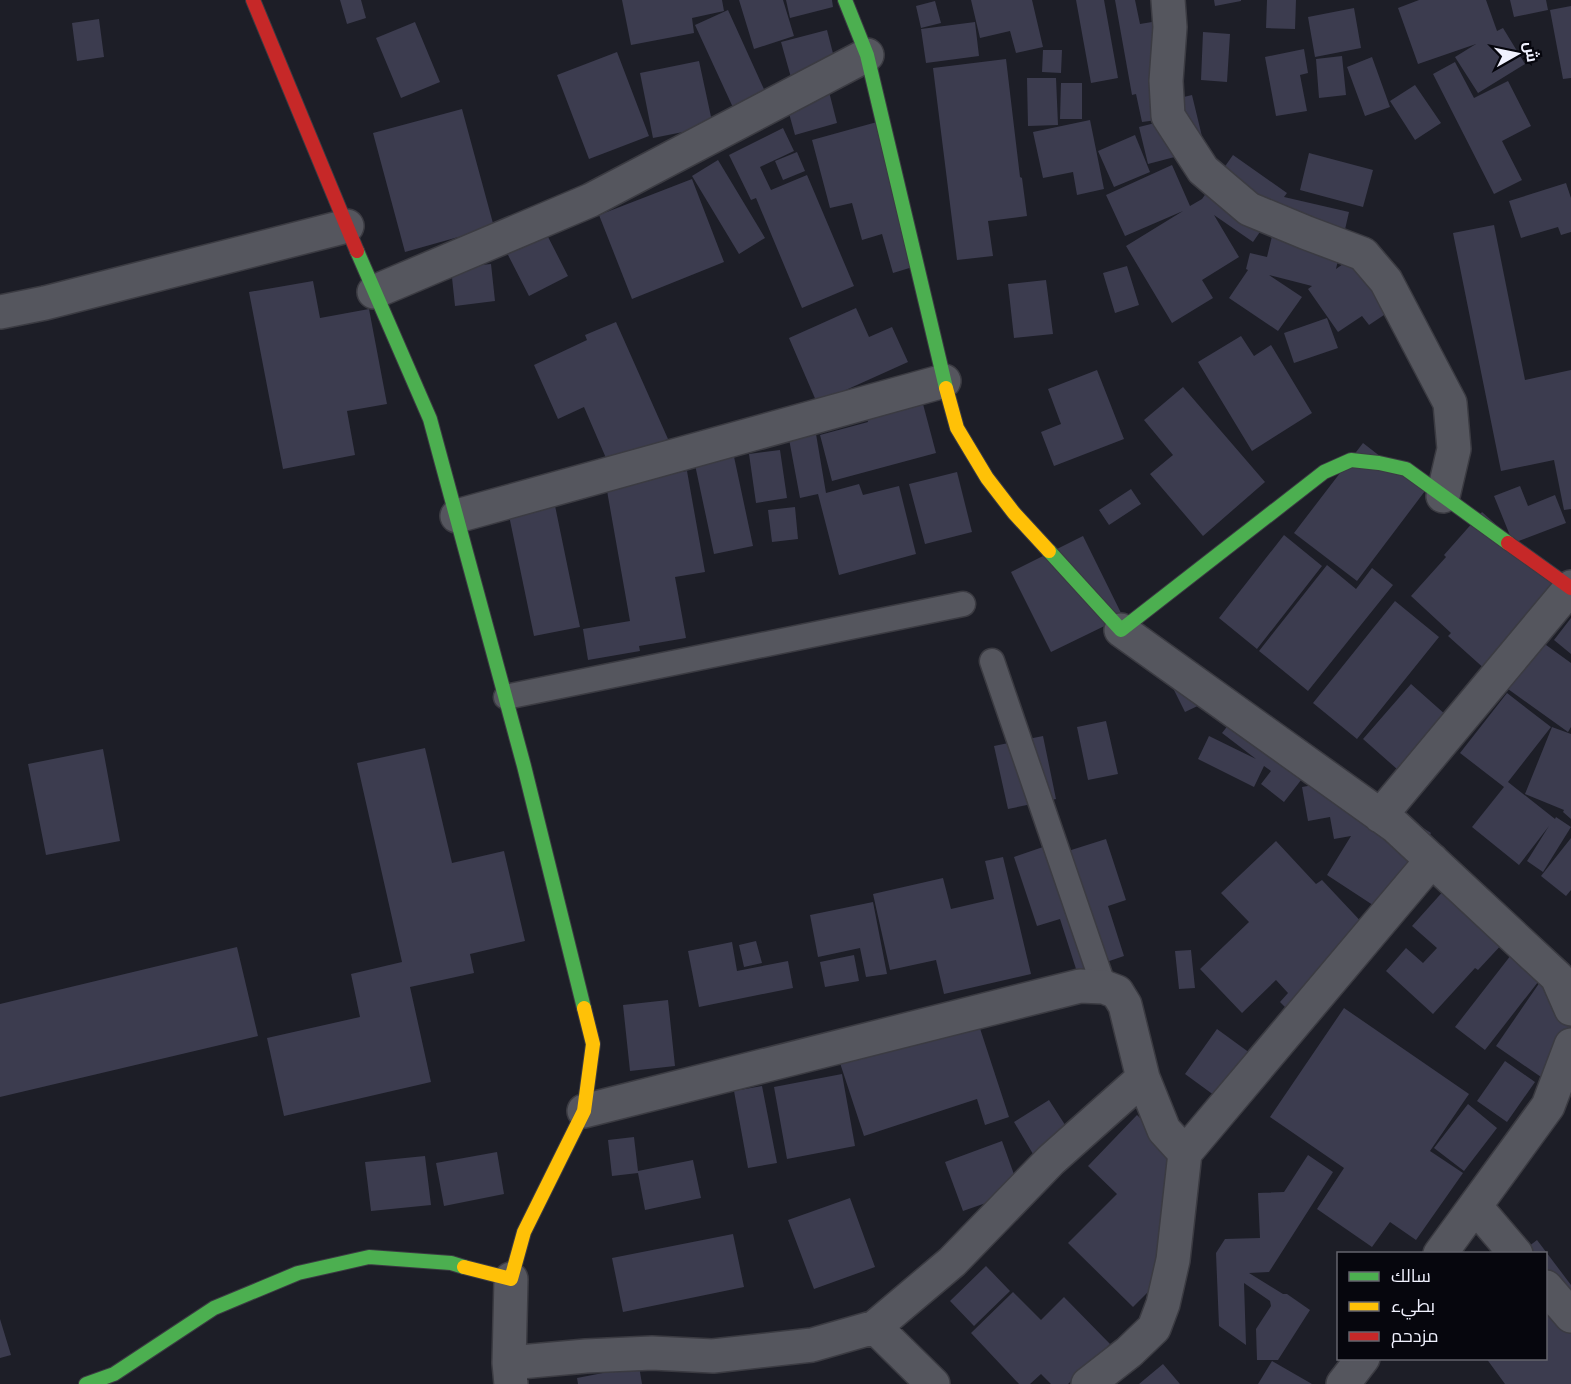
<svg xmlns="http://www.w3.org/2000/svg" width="1571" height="1384" font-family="Poppins,Cairo,sans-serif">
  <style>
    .building { fill: #3c3c4f }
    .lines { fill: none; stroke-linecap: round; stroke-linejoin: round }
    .lane-casing { stroke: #3b3b42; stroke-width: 27 }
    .street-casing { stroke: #3b3b42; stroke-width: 36 }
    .fast-casing { stroke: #3b3b42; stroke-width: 16 }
    .slow-casing { stroke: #3b3b42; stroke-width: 16 }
    .jam-casing { stroke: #3b3b42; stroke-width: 16 }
    .lane { stroke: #55565e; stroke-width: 24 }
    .street { stroke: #55565e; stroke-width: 33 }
    .fast { stroke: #4caf50; stroke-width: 14 }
    .slow { stroke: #ffc107; stroke-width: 14 }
    .jam { stroke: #c62828; stroke-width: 14 }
  </style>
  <rect width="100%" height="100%" fill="#1d1e27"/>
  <path class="building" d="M340 0H361L366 18 347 24Z
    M622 0H722L724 11 692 18 694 33 631 45Z
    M739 0H783L794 36 754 49Z
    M786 0H832L833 7 790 18Z
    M971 0H1032L1043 47 1016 53 1010 31 980 38Z
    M1076 0H1104L1118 78 1091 83Z
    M1115 0H1135L1140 24 1170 19 1184 93 1153 99 1157 120 1142 122 1136 94 1132 95Z
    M1214 0H1241V1L1215 6Z
    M1267 0H1296L1295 29 1266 28Z
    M1419 0H1486L1497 31 1503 28 1525 64 1478 93 1455 57 1476 44 1418 64 1398 8Z
    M1510 0H1546L1548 10 1514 17Z
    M935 1 941 23 921 28 916 6Z
    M1571 6V78L1563 79 1550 10Z
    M1354 8 1361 48 1315 57 1308 17Z
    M728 10 768 98 736 114 695 25Z
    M99 19 104 57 77 61 72 23Z
    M415 22 440 82 401 98 376 38Z
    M975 22 979 56 926 63 921 29Z
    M827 30 837 69 792 81 781 42Z
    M1203 32 1230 34 1227 82 1201 80Z
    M1304 49 1308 73 1300 75 1307 111 1276 116 1265 57Z
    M1043 50H1062L1061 73 1042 72Z
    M617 52 649 136 589 159 557 75Z
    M1342 56 1346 95 1319 98 1316 59Z
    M1372 57 1390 107 1365 116 1347 67Z
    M1006 59 1020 177 1022 178 1027 216 988 221 993 256 957 260 933 68Z
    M699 61 713 126 653 138 640 73Z
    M1455 62 1474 98 1508 81 1531 126 1502 141 1522 180 1494 194 1433 74Z
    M825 76 837 123 795 135 782 88Z
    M1027 78H1056L1058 125 1028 126Z
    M1061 83H1082V119H1060Z
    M1415 85 1441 123 1415 140 1390 101Z
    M1192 95 1205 149 1148 164 1139 127 1167 120 1163 102Z
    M462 109 494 227 405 252 373 133Z
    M1090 120 1104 189 1077 195 1073 172 1043 178 1033 132Z
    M877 122 916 266 893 273 882 234 862 240 852 203 830 208 812 140Z
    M783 128 794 151 760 167 771 190 807 175 854 286 802 308 756 198 751 200 729 155Z
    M1135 135 1150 172 1114 187 1098 151Z
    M797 152 805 171 783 180 775 161Z
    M1309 153 1373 170 1363 207 1300 190Z
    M1233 155 1287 193 1284 197 1349 212 1336 269 1364 249 1402 303 1369 325 1362 316 1338 332 1308 289 1312 286 1269 275 1302 297 1278 331 1229 298 1248 270 1246 269 1250 253 1267 257 1280 203 1253 242 1214 215 1239 257 1202 280 1213 298 1172 323 1126 246 1183 211 1125 236 1106 195 1172 165 1190 206 1202 199Z
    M718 160 765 238 739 254 692 176Z
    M692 179 724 262 632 299 599 215Z
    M1566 183 1571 198V232L1561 235 1558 227 1521 238 1509 201Z
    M1494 225 1525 380 1571 370V509L1564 510 1554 460 1501 471 1453 233Z
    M545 231 568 276 529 296 506 251Z
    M491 264 495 301 455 306 451 268Z
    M1127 266 1139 305 1115 313 1103 273Z
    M1046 280 1053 334 1014 338 1008 284Z
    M313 281 320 318 369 309 387 404 347 411 355 455 283 469 249 292Z
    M856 308 869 337 892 327 908 362 817 403 789 338Z
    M1327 318 1338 348 1294 363 1284 333Z
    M616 322 668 439 609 465 584 407 558 419 534 365 587 340 585 335Z
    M1241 336 1254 356 1271 345 1312 413 1252 451 1198 362Z
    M1097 370 1124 439 1054 466 1041 432 1061 424 1048 389Z
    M1183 387 1265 482 1203 536 1150 474 1173 455 1144 420Z
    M919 389 936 453 832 481 820 435 868 422 863 404Z
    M816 434 826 493 859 484 863 495 899 486 916 554 839 575 818 494 800 498 789 439Z
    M1363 443 1425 491 1357 581 1294 533Z
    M780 450 787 498 756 503 749 454Z
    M733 452 753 546 714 554 694 460Z
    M687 471 705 572 675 577 686 638 639 646 640 651 588 660 583 629 630 621 606 485Z
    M957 472 972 532 925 544 909 484Z
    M1520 486 1528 506 1555 495 1566 523 1516 542 1564 585 1487 671 1448 636 1451 633 1411 596 1446 557 1444 555 1482 512 1511 538 1494 496Z
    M1131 489 1141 504 1109 525 1099 510Z
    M553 496 580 627 534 636 507 506Z
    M795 507 798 539 772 542 768 510Z
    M1284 535 1322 566 1257 649 1219 618Z
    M1083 536 1123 617 1051 652 1011 572Z
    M1327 565 1356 589 1372 568 1393 585 1308 691 1259 651Z
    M1395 601 1439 637 1357 739 1313 703Z
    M1571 618V654L1554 640Z
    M1542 642 1571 663V727L1568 732 1508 689Z
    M1167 676 1206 702 1185 712Z
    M1411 684 1455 723 1406 777 1363 739Z
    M1507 693 1551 727 1508 782 1555 819 1556 817 1571 827 1543 872 1527 861 1549 826 1519 865 1472 827 1504 787 1460 753Z
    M1240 710 1312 766 1284 802 1261 784 1271 771 1264 766 1254 787 1198 759 1209 736 1256 759 1222 733Z
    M1106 721 1118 774 1088 780 1077 727Z
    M1552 727 1571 734V819L1563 812 1564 810 1525 794Z
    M1043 736 1056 799 1008 809 994 746Z
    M425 748 452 863 504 851 525 941 470 954 474 973 410 987 431 1082 284 1116 267 1038 360 1017 351 974 402 962 357 763Z
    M103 749 120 841 46 855 28 764Z
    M1353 778 1375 797 1431 833 1382 911 1327 875 1351 836 1334 839 1330 817 1308 821 1302 787Z
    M1571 838V890L1566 896 1541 876Z
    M1106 839 1126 900 1108 906 1124 956 1077 972 1060 919 1037 926 1014 857 1043 847 1046 858Z
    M1276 841 1316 884 1322 880 1368 929 1286 1008 1280 1002 1288 993 1276 980 1242 1013 1200 969 1249 922 1221 893Z
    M1003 857 1031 974 944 994 936 960 890 970 873 894 943 878 951 909 994 899 985 861Z
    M1446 888 1504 942 1478 970 1475 968 1433 1014 1386 971 1406 948 1423 963 1437 948 1412 926Z
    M873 902 887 974 866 977 860 948 818 957 810 915Z
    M1529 932 1559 955 1485 1050 1455 1027Z
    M756 941 762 963 744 967 739 945Z
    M732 942 737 971 788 961 793 988 699 1007 688 951Z
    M237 947 258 1036 0 1097V1004Z
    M1191 950 1195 988 1179 989 1175 951Z
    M854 955 859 981 825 987 820 962Z
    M1540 982 1571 1004V1032L1541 1077 1496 1046Z
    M668 1000 675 1066 630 1071 623 1005Z
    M973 1007 1009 1117 985 1125 977 1099 864 1136 840 1063Z
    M1344 1008 1469 1094 1430 1151 1463 1173 1416 1240 1390 1222 1372 1247 1317 1209 1344 1168 1270 1117Z
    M1217 1029 1265 1064 1233 1109 1185 1074Z
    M1505 1061 1535 1082 1507 1122 1477 1101Z
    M842 1074 855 1146 787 1159 774 1087Z
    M762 1086 777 1163 748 1168 734 1091Z
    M1049 1100 1069 1131 1033 1154 1014 1122Z
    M1468 1104 1497 1128 1464 1171 1434 1148Z
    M1137 1115 1195 1171 1184 1256 1133 1307 1068 1243 1117 1194 1088 1166Z
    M634 1137 638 1171 693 1160 701 1198 645 1210 638 1173 612 1176 608 1140Z
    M1002 1141 1020 1191 963 1211 945 1162Z
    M497 1152 504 1194 444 1206 436 1163Z
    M1308 1155 1333 1172 1269 1272 1249 1273 1283 1294H1287L1310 1310 1278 1360H1257L1256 1329 1271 1306 1270 1301 1244 1283 1246 1345 1219 1326 1216 1253 1225 1239 1260 1238 1258 1193 1284 1192Z
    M425 1156 431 1205 371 1211 365 1162Z
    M850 1198 875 1267 814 1289 788 1220Z
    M733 1234 744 1287 623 1312 612 1258Z
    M1537 1240 1571 1285V1384H1505L1486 1358H1546V1254H1519Z
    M986 1266 1010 1291 974 1326 950 1301Z
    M1013 1292 1041 1320 1064 1297 1110 1344 1068 1384H1051L1041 1374 1030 1384H1019L971 1333Z
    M0 1319 11 1355 0 1358Z
    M1272 1361 1312 1384H1258Z
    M1163 1364 1180 1384H1139Z
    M639 1366 642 1384H578L577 1378Z"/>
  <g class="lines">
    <defs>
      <path id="lane" d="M992 661 1104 987
        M506 697 963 604"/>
      <path id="street" d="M1168 0 1170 27 1166 81 1168 116 1203 170 1249 209 1307 233 1363 254 1386 281 1450 403 1454 449 1443 496
        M374 292 591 200 867 55
        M0 312 45 303 347 226
        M457 516 944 381
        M1121 630 1395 826 1557 977 1571 1009
        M1380 816 1571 587
        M584 1111 1080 986 1104 987 1117 992 1125 1005 1143 1078 1164 1130 1185 1153
        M1475 1206 1516 1254
        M1440 1254 1548 1106 1571 1045
        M511 1279 509 1363 511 1384
        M1546 1287 1571 1316
        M875 1327 933 1384
        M509 1363 586 1356 652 1353 713 1356 812 1345 875 1327 952 1262 1051 1160 1143 1078
        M1088 1384 1129 1352 1154 1328 1163 1304 1173 1260 1185 1153 1432 860
        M1343 1384 1363 1358"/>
      <path id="fast" d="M845 0 867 55 946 388
        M357 251 430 419 524 766 584 1008
        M1049 551 1121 630 1324 472 1351 460 1379 463 1406 469 1508 543
        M86 1384 114 1374 214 1308 298 1273 369 1257 451 1263 464 1267"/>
      <path id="slow" d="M946 388 957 428 987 478 1014 513 1049 551
        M464 1267 511 1279 524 1232 584 1111 593 1044 584 1008"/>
      <path id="jam" d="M253 0 357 251
        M1508 543 1571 588"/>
    </defs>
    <use href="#lane" class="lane-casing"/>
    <use href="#street" class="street-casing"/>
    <use href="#fast" class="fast-casing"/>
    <use href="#slow" class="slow-casing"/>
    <use href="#jam" class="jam-casing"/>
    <use href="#lane" class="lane"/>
    <use href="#street" class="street"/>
    <use href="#fast" class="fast"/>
    <use href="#slow" class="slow"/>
    <use href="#jam" class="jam"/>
  </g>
  <rect x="1337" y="1252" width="210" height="108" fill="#06060d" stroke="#64646d" stroke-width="1.5"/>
  <rect x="1349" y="1272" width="30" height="9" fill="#4caf50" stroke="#64646d" stroke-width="1.5"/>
  <text x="1391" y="1282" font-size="18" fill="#f0f1fe">سالك</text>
  <rect x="1349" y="1302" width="30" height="9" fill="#ffc107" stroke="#64646d" stroke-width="1.5"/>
  <text x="1391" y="1312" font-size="18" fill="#f0f1fe">بطيء</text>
  <rect x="1349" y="1332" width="30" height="9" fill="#c62828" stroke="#64646d" stroke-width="1.5"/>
  <text x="1391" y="1342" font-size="18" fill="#f0f1fe">مزدحم</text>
  <g transform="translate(1517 54) rotate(81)" stroke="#06060d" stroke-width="4.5" paint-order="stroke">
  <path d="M0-4.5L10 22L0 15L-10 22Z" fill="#f0f1fe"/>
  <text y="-9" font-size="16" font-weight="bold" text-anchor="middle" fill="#f0f1fe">ش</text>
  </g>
</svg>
